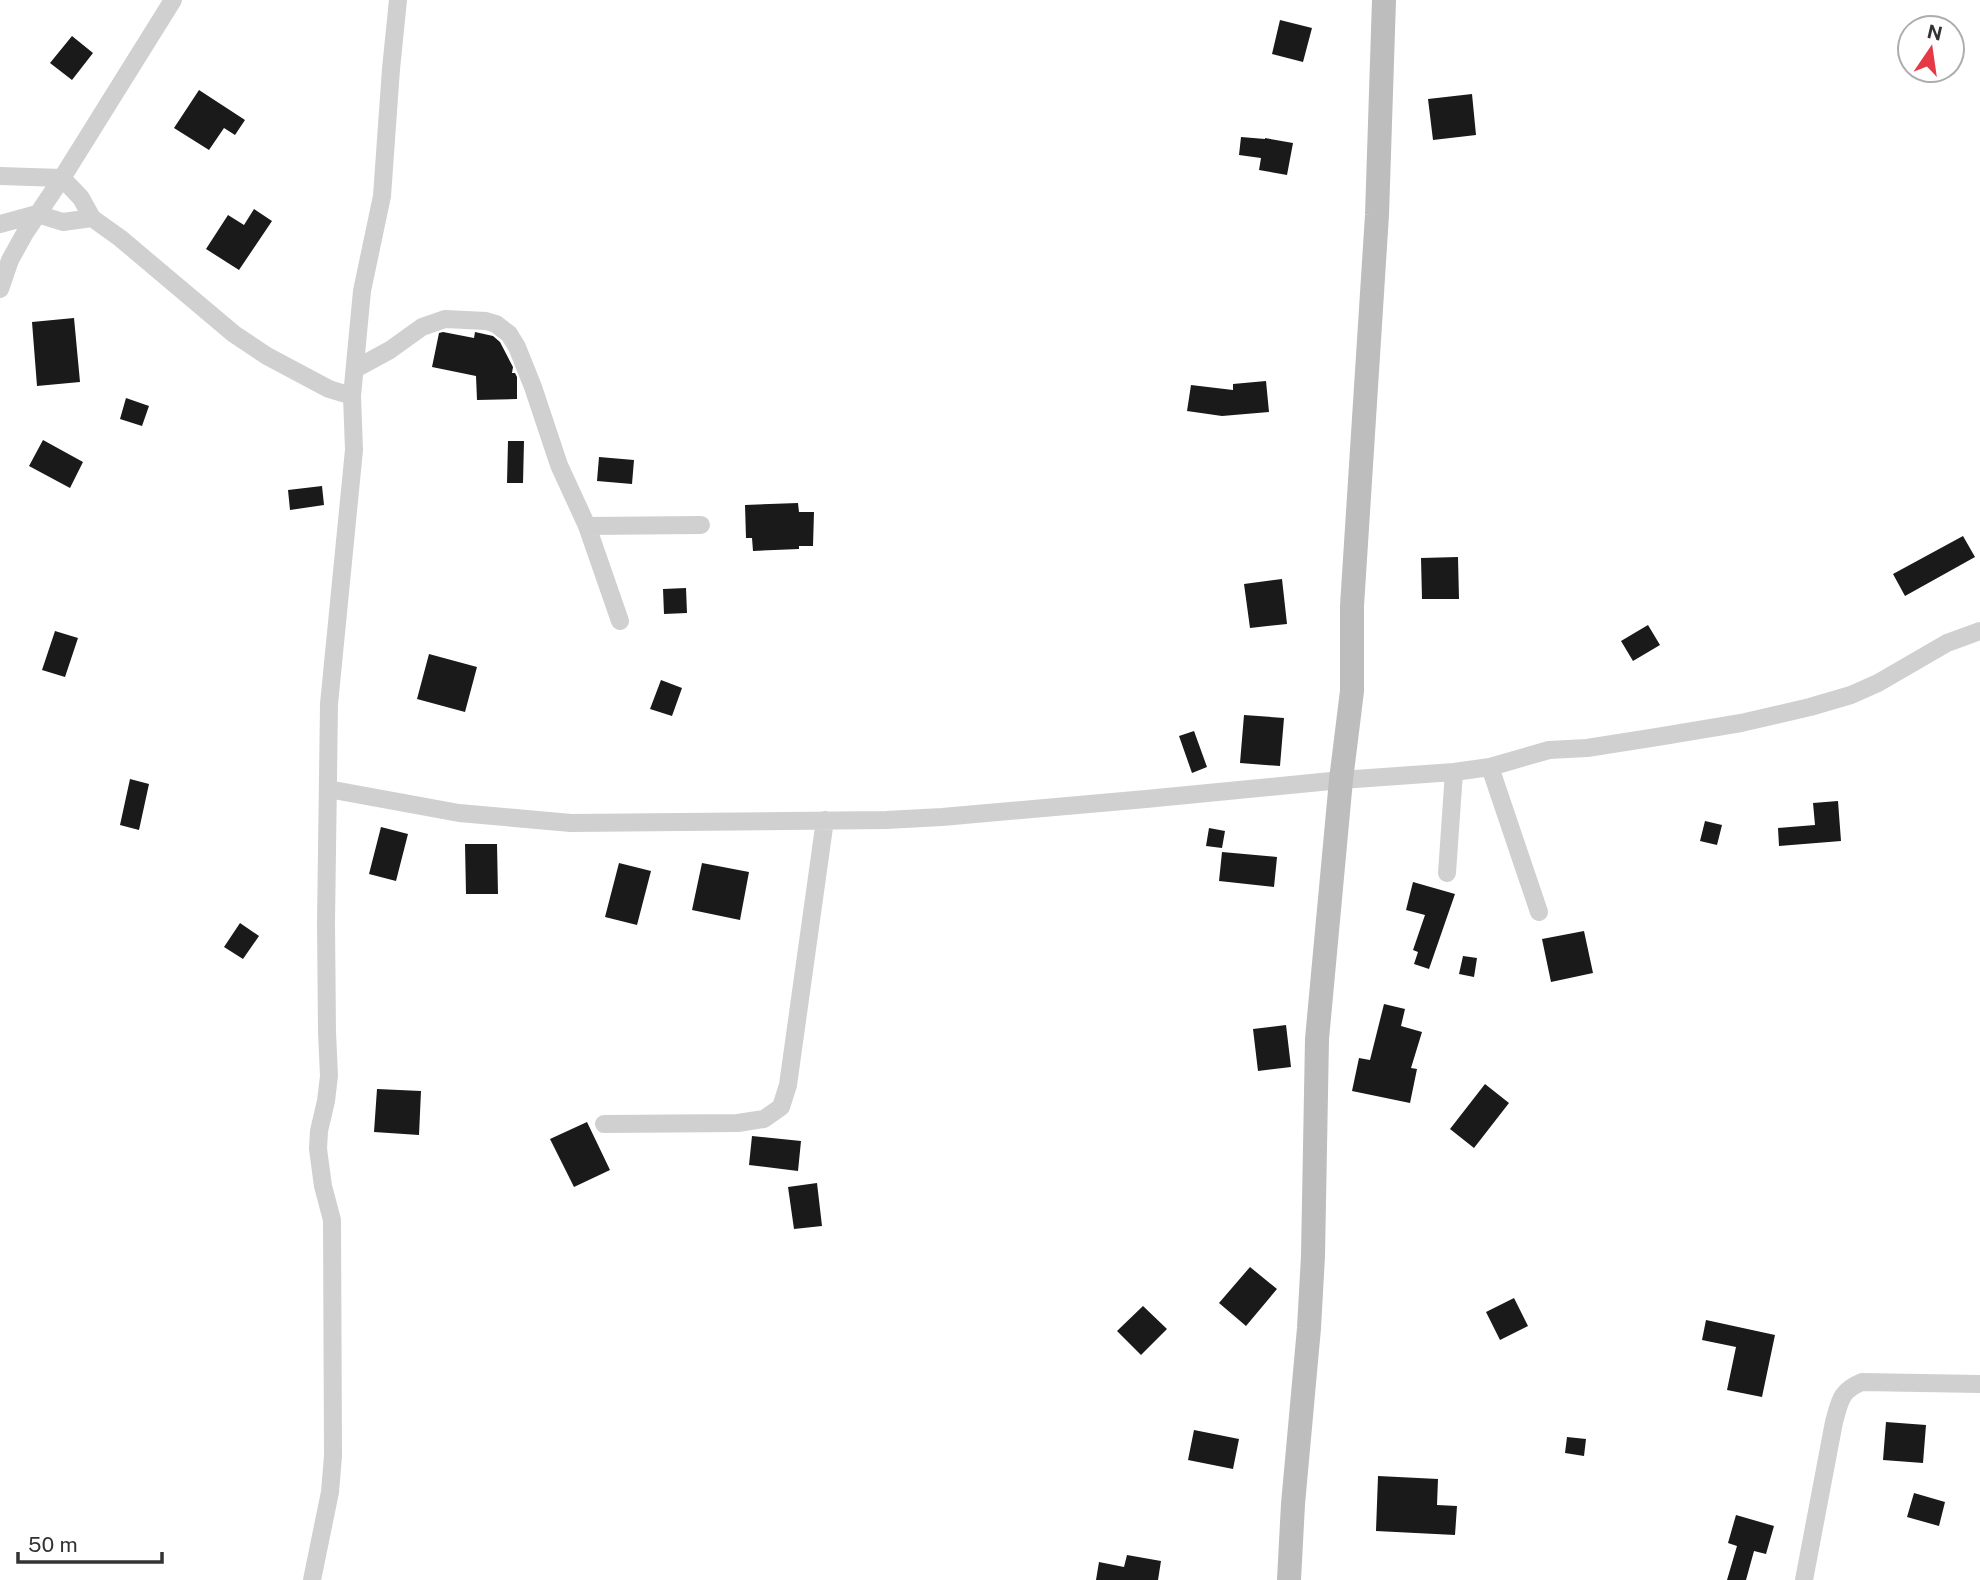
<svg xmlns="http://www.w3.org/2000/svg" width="1980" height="1580" font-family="'Public Sans',sans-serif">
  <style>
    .building { fill: #1a1a1a }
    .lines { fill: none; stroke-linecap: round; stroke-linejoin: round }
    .street { stroke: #d0d0d0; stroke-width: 18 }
    .secondary { stroke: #bdbdbd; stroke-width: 24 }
  </style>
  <rect width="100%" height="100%" fill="#fff"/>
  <path class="building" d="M1280 20 1312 28 1303 62 1272 54Z
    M72 36 93 53 72 80 50 63Z
    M199 90 245 120 235 135 224 128 209 150 174 128Z
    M1472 94 1476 135 1433 140 1428 99Z
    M1241 137 1265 139V138L1293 143 1287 175 1259 170 1261 158 1239 155Z
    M254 209 272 221 239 270 206 249 228 215 244 225Z
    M74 318 80 382 37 386 32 322Z
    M443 332 474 338 475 332 493 336 500 342 513 367 512 373H515L517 377V399L477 400 476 376 432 367 439 333Z
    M1266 381 1269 412 1222 416 1187 411 1191 385 1233 390V384Z
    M126 398 149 406 142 426 120 419Z
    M43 440 83 462 70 488 29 466Z
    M508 441H524L523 483H507Z
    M599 457 634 460 632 484 597 481Z
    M322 486 324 505 290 510 288 490Z
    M798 503 799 512H814L813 546H799V549L753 551 752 538H746L745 505Z
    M1963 536 1975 557 1905 596 1893 574Z
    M1458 557 1459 599H1422L1421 558Z
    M1282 579 1287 624 1250 628 1244 584Z
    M686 588 687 613 664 614 663 589Z
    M1648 625 1660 645 1633 661 1621 641Z
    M55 631 78 638 65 677 42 670Z
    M429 654 477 667 465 712 417 699Z
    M661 680 682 688 672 716 650 709Z
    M1244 715 1284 718 1280 766 1240 763Z
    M1194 731 1207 767 1192 773 1179 736Z
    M130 779 149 784 139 830 120 825Z
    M1838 801 1841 841 1779 846 1778 828 1815 825 1813 803Z
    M1705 821 1722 825 1717 845 1700 841Z
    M381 827 408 834 396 881 369 874Z
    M1209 828 1225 831 1222 848 1206 846Z
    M465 844H497L498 894H466Z
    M1222 852 1277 857 1274 887 1219 881Z
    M619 863 651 871 637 925 605 917Z
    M702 863 749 872 740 920 692 910Z
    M1413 882 1455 894 1429 969 1414 964 1418 952 1413 950 1425 915 1406 910Z
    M240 923 259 936 243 959 224 947Z
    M1584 931 1593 973 1551 982 1542 939Z
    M1463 956 1477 958 1474 977 1459 974Z
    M1384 1004 1405 1009 1401 1026 1422 1032 1411 1068 1417 1069 1410 1103 1352 1091 1359 1058 1370 1060Z
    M1286 1025 1291 1067 1258 1071 1253 1029Z
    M1485 1084 1509 1103 1474 1148 1450 1129Z
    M377 1089 421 1091 419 1135 374 1132Z
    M587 1122 610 1170 574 1187 550 1139Z
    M752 1136 801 1141 798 1171 749 1165Z
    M817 1183 822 1226 794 1229 788 1187Z
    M1250 1267 1277 1289 1246 1326 1219 1303Z
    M1514 1298 1528 1326 1500 1340 1486 1312Z
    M1143 1306 1167 1329 1141 1355 1117 1331Z
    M1706 1320 1775 1335 1762 1397 1727 1390 1736 1347 1702 1340Z
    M1886 1422 1926 1425 1923 1463 1883 1460Z
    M1194 1430 1239 1439 1233 1469 1188 1460Z
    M1567 1437 1586 1439 1584 1456 1565 1453Z
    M1378 1476 1438 1479 1437 1505 1457 1506 1455 1535 1376 1531Z
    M1914 1493 1945 1502 1939 1526 1907 1517Z
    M1736 1515 1774 1526 1766 1554 1754 1551 1746 1580H1727L1737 1546 1728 1543Z
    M1127 1555 1161 1561 1158 1580H1096L1099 1562 1124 1567Z"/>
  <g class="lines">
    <path class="street" d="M0 176 62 178 81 198 92 218 120 238 234 334 267 356 329 389 352 396
      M0 224 37 214 63 222 92 218
      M0 289 10 260 25 233 62 178 173 0
      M355 369 390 350 422 327 445 319 486 321 496 324 509 334 517 347 533 387 559 465 587 526 620 621
      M587 526 701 525
      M1490 767 1539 912
      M328 789 459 813 571 823 886 820 942 817 1146 799 1341 780 1454 772 1490 767 1549 750 1587 748 1657 737 1741 723 1810 707 1851 695 1878 683 1947 643 1980 631
      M1447 873 1454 772
      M604 1124 738 1123 764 1119 781 1107 788 1085 825 820
      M312 1580 330 1492 333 1456 332 1220 323 1186 318 1149 319 1131 326 1101 329 1076 327 1032 326 923 329 704 354 450 352 396 362 291 382 196 391 69 398 0
      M1804 1580 1834 1422C1840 1401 1840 1391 1862 1382L1980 1384"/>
    <path class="secondary" d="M1289 1580 1293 1504 1309 1328 1313 1256 1317 1039 1341 780 1352 691V606L1377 215 1384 0"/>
  </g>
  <g transform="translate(1931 49) rotate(13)"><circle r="33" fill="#ffffff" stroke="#adadad" stroke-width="2"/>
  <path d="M0-5L12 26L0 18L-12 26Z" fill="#e63946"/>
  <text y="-10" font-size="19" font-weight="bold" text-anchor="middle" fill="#333333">N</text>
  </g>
  <path d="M18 1552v10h144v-10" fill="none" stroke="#333333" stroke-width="3.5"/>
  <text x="28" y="1552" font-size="21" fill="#333333" stroke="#ffffff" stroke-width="5" paint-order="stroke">50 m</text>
</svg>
